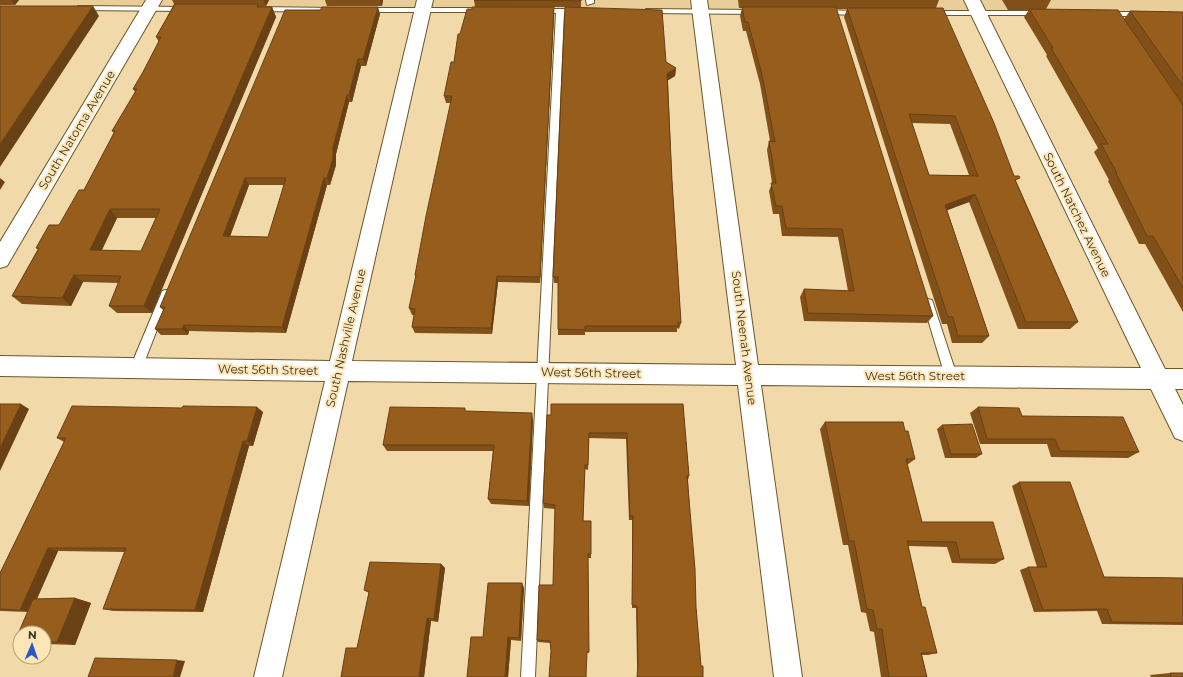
<svg xmlns="http://www.w3.org/2000/svg" width="1183" height="677" font-family="Montserrat,sans-serif">
  <style>
    .built { fill: #eace99 }
    .lines { fill: none; stroke-linecap: round; stroke-linejoin: round }
    .lane-casing { stroke: #6c572b; stroke-width: 2 }
    .street-casing { stroke: #6c572b; stroke-width: 2 }
    .lane { fill: #fff; fill-rule: evenodd }
    .street { fill: #fff; fill-rule: evenodd }
    .wall { fill: #815019; fill-rule: evenodd }
    .shaded-wall { fill: #694114 }
    .building { fill: #965d1d; stroke: #694114; fill-rule: evenodd }
    .labels { text-anchor: middle; stroke-width: 4; stroke-linejoin: round; paint-order: stroke }
    .street-label { font-size: 12px; fill: #403624; stroke: #ffe6b7 }
  </style>
  <rect width="100%" height="100%" fill="#f2d9aa"/>
  <path class="built" d="M0 0H1183V17L0 11Z"/>
  <g class="lines">
    <defs>
      <path id="lane" d="M586 0H594V3L587 5Z
        M78 6 185 7 189 9 185 11 81 10H78Z
        M256 7 335 8 339 10 335 12 259 11H256Z
        M362 8H481L485 10 481 12H365L361 10Z
        M538 9H579L583 11 579 13H564L535 677H521L556 13H541L537 11Z
        M646 9 755 10 759 12 755 14 649 13 645 11Z
        M820 10 859 11 863 13 859 15 823 14 819 12Z
        M928 11H1041L1045 13 1041 15H931L927 13Z
        M1104 12H1141L1145 14 1141 16H1107L1103 14Z
        M166 290 170 291 171 294 142 368 140 372 136 373 132 372 130 368 161 294 162 291Z
        M928 299 932 300 933 303 957 376 955 380 951 381 947 380 945 376 923 303 924 300Z"/>
      <path id="street" d="M146 0H162L7 266 0 268V242Z
        M417 0H433L352 361 736 365 691 0H707L758 365 1141 368 964 0H980L1165 369H1183V389H1175L1183 405V441L1175 438 1151 389 761 385 802 677H774L738 385 348 381 282 677H254L325 381 0 376V356L330 361Z"/>
    </defs>
    <use href="#lane" class="lane-casing"/>
    <use href="#street" class="street-casing"/>
    <use href="#lane" class="lane"/>
    <use href="#street" class="street"/>
  </g>
  <path class="wall" d="M0 0H19L15 5H0Z
    M172 0H269L266 6H259L260 7H272L276 17 152 313H117L109 306 118 283 83 282 71 306 22 304 12 296 38 249 36 248 59 225 84 190 114 133 112 131 135 92 133 89 143 72 159 42 156 37 174 4ZM117 218H156L141 251 102 250Z
    M325 0H383L382 6H327Z
    M474 0H581V7L676 68 675 76 668 80 672 180 681 323 679 329 677 328V332H585V335H558V283H554L553 277 565 7H554V14L540 283 498 282 492 334 415 333 412 327 414 315H412L409 308 416 278 415 275 451 103H446L444 96 454 62 460 34 472 9 475 7Z
    M738 0H939L936 8 1014 176 1078 322 1070 329H1018L969 202 947 210 989 336 982 343H952L947 324H942L844 17 847 9H836L933 316 927 323 804 321 800 297 804 289 848 291 838 237 782 236 779 214H773L769 191 772 183 767 150 769 141H770L760 84 746 31H743L740 16 742 8H739ZM912 123 950 124 969 175H929Z
    M1002 0H1051L1046 9 1124 19 1130 11 1183 12V312L1145 244H1139L1108 181 1109 180 1094 152 1098 148 1046 56 1047 55 1024 17 1029 10H1008Z
    M320 10 380 14 366 66H361L352 102H349L336 154V165L330 185H327L286 333 189 331 188 335H161L155 329 163 310 160 307ZM249 185H284L268 237 230 236Z
    M683 404 689 476 688 480 696 607 701 666 703 677H637V666L636 608H632V520H629L626 439 589 438 588 470 585 469 583 521H591V558H588L589 653 551 651 550 643 538 642 537 640 553 585 555 509 544 508 543 503 551 415Z
    M978 407 1022 416 1139 452 1128 458 1051 457 1047 444H980L970 413Z
    M466 411 533 420 529 506 491 504 488 499 493 451H387L383 445Z
    M263 412 253 446H249L203 612 113 611 103 609 125 552 58 551 37 599 75 598 91 603 75 645 44 644V633H20V642L15 641 28 612 0 611V573L64 442 57 438Z
    M825 422 915 459 907 465 922 522 1004 559 995 564 952 563 947 547 908 546 922 607 937 653 928 655H922L927 677H881L874 632 870 631 866 613 861 612 848 545H843L820 429Z
    M942 425 982 454 976 458H945L937 429Z
    M1019 482 1104 577 1183 578V625L1102 624 1097 611 1034 612 1020 570 1028 567H1037L1012 486Z
    M441 564 445 568 438 622 431 621 424 677H341L357 648 369 593 364 590Z
    M524 588 521 641 511 640 508 677H467L483 637Z
    M1170 673 1183 677H1151L1150 675Z"/>
  <path class="shaded-wall" d="M11 0H19L15 5Z
    M263 0H269L266 6Z
    M380 0H383L382 6Z
    M93 6 99 16 0 167V144Z
    M272 7 276 17 152 313 144 306Z
    M378 7 380 14 366 66 363 59Z
    M554 7V14L540 283V277Z
    M358 59 361 66 352 102 349 95Z
    M676 68 675 76 667 81V74Z
    M347 95 349 102 336 154V165L330 185 327 178 333 147Z
    M0 178 5 182 0 190Z
    M245 178 249 185 228 242 223 236Z
    M324 178 327 185 286 333 282 327Z
    M975 194 969 202 940 213 945 205Z
    M110 209 117 218 98 258 90 250Z
    M74 275 83 282 71 306 62 298Z
    M497 276 498 282 492 334 491 328Z
    M184 325 189 331 188 335 182 329Z
    M21 404 29 409 0 471V448Z
    M257 407 263 412 253 446 247 441Z
    M532 413 533 420 529 506 527 501Z
    M243 441 249 446 203 612 195 610Z
    M48 548 58 551 31 612 20 610Z
    M441 564 445 568 438 622 434 619Z
    M522 583 524 588 521 641 519 638Z
    M75 598 91 603 75 645 57 642Z
    M427 618 431 621 424 677H419Z
    M508 637 511 640 508 677H505Z
    M177 660 185 661 180 677H173Z"/>
  <path class="building" d="M474 0H581V1Z
    M175 4H258L257 7H272L144 306H109L121 276 74 275 62 298 12 296 39 248H36L49 225H59L79 190H84L115 131H112L137 89H133L143 72 161 37H156ZM110 209H160L141 251 90 250Z
    M0 6H93L0 144Z
    M322 7H378L363 59H358L349 95H347L333 147V158L327 178H324L282 327 184 325 182 329H155L165 307H160L285 10H320ZM245 178H286L268 237 223 236Z
    M472 7H554L540 277 497 276 491 328 412 327 415 309 409 308 416 275H415L426 216 452 96H444L451 62H454L458 34H460L467 9H472Z
    M565 7 662 10 666 62 676 68 667 74 672 180 681 323 678 322V326H585V330L558 329V277H553Z
    M742 7H836L933 316 808 313 804 289 854 291 842 229 786 228 782 206H776L771 183H776L769 141 775 142 762 75 748 22H745Z
    M847 8H943L994 123 1014 176H1019L1020 178 1015 180 1078 322H1026L975 194 945 205 989 336H958L953 317H948ZM909 114 955 116 978 176 929 175Z
    M1029 9 1118 10 1183 105V288L1153 236H1147L1116 173H1117L1101 144H1108L1051 48H1053Z
    M1130 11 1183 12V86Z
    M0 404H21L0 448Z
    M551 404H683L689 476H687L695 569 696 607 701 666H703V677H637L638 664 637 606 632 605 633 516H630L627 433H589L588 465H585L583 521H591V554H588L589 652H587L586 677H549L551 651 550 641 537 640 539 585H553L555 505 543 503 547 415H551Z
    M72 406 182 408 183 406 257 407 247 441H243L195 610 103 609 126 548H48L20 610 0 609V573L66 438H57Z
    M390 407 465 408V411L532 413 527 501 488 499 494 445H383Z
    M978 407 1019 408 1022 416 1123 417 1139 452 1060 451 1055 439H987Z
    M825 422H903L905 431H908L915 459H906L922 522H993L1004 559H960L956 542 907 541 922 607H925L937 653H921L927 677H889L882 629H877L873 610 867 609 854 541H849Z
    M972 424 982 454H951L942 425Z
    M1019 482H1070L1104 577 1183 578V623L1112 622 1107 609 1043 610 1028 567H1047Z
    M370 562 441 564 434 619 427 618 419 677H341L346 648H357L369 592 364 590Z
    M488 583H522L519 638 508 637 505 677H467L471 637H483Z
    M75 598 57 642H44V633H20V641H15L33 599Z
    M95 658 177 660 173 677H88Z
    M1170 673H1183V677H1171Z"/>
  <g class="labels">
    <g class="street-label">
      <text transform="translate(77 130) rotate(-59)" y="4">South Natoma Avenue</text>
      <text transform="translate(1077 215) rotate(64)" y="4">South Natchez Avenue</text>
      <text transform="translate(346 338) rotate(-77)" y="4">South Nashville Avenue</text>
      <text transform="translate(744 338) rotate(83)" y="4">South Neenah Avenue</text>
      <text transform="translate(268 370) rotate(1)" y="4">West 56th Street</text>
      <text transform="translate(591 373) rotate(1)" y="4">West 56th Street</text>
      <text x="915" y="380">West 56th Street</text>
    </g>
  </g>
  <g transform="translate(32 645) rotate(2)"><circle r="19" fill="#ffe6b7" stroke="#b3a07c"/>
  <path d="M0-3L7 15L0 10L-7 15Z" fill="#2858c6"/>
  <text y="-6" font-size="11" font-weight="bold" text-anchor="middle" fill="#403624">N</text>
  </g>
</svg>
